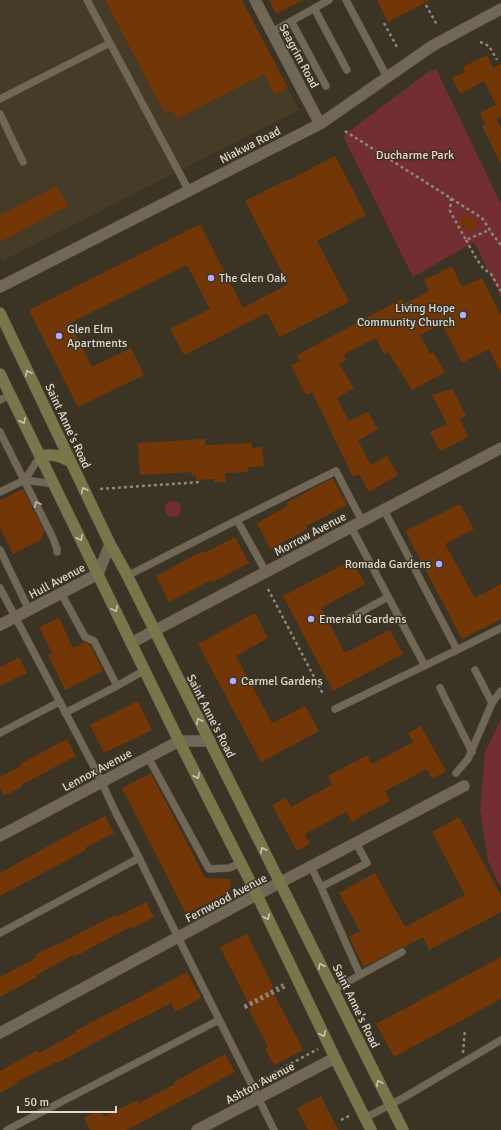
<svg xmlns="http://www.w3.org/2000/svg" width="501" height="1130" font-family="Signika,sans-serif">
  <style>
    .built { fill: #463b27 }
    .green { fill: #732e31 }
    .building { fill: #733606 }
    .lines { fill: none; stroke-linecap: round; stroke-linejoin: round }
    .service-casing { stroke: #565044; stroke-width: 8 }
    .minor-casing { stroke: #565044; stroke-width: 12 }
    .secondary-casing { stroke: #565044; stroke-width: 12 }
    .path { stroke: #8e887c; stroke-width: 2.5; stroke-dasharray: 3 3; stroke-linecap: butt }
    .service { stroke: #706757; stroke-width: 7 }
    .minor { stroke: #706757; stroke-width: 11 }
    .secondary { stroke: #7a764b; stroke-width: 11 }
    .oneway { stroke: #c9c4b5 }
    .oneway2 { stroke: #bcb6ab }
    .poi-dot { fill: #b3adf9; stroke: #3b3425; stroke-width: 1.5 }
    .labels { text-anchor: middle; stroke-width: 3; stroke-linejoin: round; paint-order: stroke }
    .street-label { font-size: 12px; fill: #ddd8cf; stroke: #3b3425 }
    .park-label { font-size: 12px; fill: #fbcccb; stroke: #3b3425 }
    .poi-label { font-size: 12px; fill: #ddd8cf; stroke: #3b3425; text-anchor: start }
  </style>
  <rect width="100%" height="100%" fill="#3b3425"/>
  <path class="built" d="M0 0H242L299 110 2 261 0 256Z"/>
  <path class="green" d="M436 69 501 204V297L474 242 413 277 343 136 428 72Z
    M165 509a8 8 0 1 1 16 0a8 8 0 1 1-16 0Z
    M501 719V888L488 861 480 809 485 752Z"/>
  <path class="building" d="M105 0H242L288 88 275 95 264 74 177 119 172 110 165 114Z
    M269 0H303L276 14Z
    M377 0H430L388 22Z
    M487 55 493 68 501 64V117L496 119 501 128V164L482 126 485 124 480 113 496 105 484 81 460 94 452 78 465 72 463 67Z
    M335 156 366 215 317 241 349 302 280 337 267 313 184 355 170 329 210 309 187 265 70 323 92 367 131 348 144 375 78 407 29 310 200 224 243 308 288 284 245 201 286 180 287 181Z
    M57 186 68 206 0 242V215Z
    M464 215 479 222 474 232 459 225Z
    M452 266 462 287 482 278 501 315V373L489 349 462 363 442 324 420 335 430 354 433 352 445 372 412 390 388 352 384 354 376 338 344 354 346 360 339 364 354 388 337 398 349 421 368 412 378 429 358 441 371 465 387 456 398 475 369 492 359 474 353 477 312 392 306 395 291 365 300 361 297 355 383 309 402 299 405 304 429 291 424 280Z
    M452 389 466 415 460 419 468 437 440 451 430 432 447 424 432 395Z
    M205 439V445L252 443V448L262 447 264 466 248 467V472L225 473 226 482H214V479L196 480V475L192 476 191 472 140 475 138 443Z
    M333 478 347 505 306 526 308 529 270 549 257 523 288 506 286 503Z
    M23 489 44 531 41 540 13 554 0 528V500Z
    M460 504 474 529 445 544 475 598 501 584V619L462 639 405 531Z
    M235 537 249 563 213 582 211 580 169 602 156 576 203 551 204 553Z
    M352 560 365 584 321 608 345 653 390 630 403 654 333 691 283 596Z
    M255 613 268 638 236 656 272 723 305 706 319 731 261 762 198 644Z
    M59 618 73 648 85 642 90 645 103 671 65 690 48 655 52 653 39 627Z
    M19 657 27 673 0 686V667Z
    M138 701 152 730 104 753 90 725Z
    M421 726 446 771 432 779 427 769 385 791 390 801 365 814 352 822 346 812 305 834 310 844 297 851 272 805 286 798 291 807 332 785 328 776 367 755 372 764 413 742 408 733Z
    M67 739 76 756 21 785 22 787 4 796 0 788V777L21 766 20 764Z
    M151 773 205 878 231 879 229 892 186 914 122 788Z
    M105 816 114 833 85 848 86 850 0 896V873L59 840Z
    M459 817 501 896V912L429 950 423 937 404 947 400 948 364 967 349 937 360 931 339 893 375 873 405 927 465 895 432 832Z
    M146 902 154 917 131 929 130 927 74 957 73 955 36 975 37 977 0 997V977L36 958 35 955 56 944 57 945 115 915 116 917Z
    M247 934 273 986 271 988 303 1050 274 1065 265 1049 268 1047 249 1010 251 1008 220 947Z
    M501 957V999L394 1057 376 1024Z
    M187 972 201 998 175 1012 171 1003 143 1018V1017L57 1063 56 1062 17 1082 18 1083 0 1093V1071L38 1050 39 1053 76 1033 75 1031Z
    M225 1054 235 1072 127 1130H90L84 1118 100 1110 104 1117 137 1100 139 1103 175 1084 174 1082Z
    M321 1096 338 1130H308L297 1108Z"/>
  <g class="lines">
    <defs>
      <path id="service" d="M87 0 189 191
        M346 0 387 77
        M314 8 347 70
        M291 21 326 86
        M272 32 329 0
        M0 99 110 43
        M0 114 23 162
        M0 400 10 395
        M0 432 53 538 57 549V552
        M25 480 54 484
        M0 492 25 480 40 456
        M384 510 457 650 501 628
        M237 520 336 471 362 521
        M351 527 425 666
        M0 550 29 610
        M127 576 237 520 266 572
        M0 588 102 782C113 811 130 838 143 866 186 955 231 1042 274 1130
        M61 593 85 637 94 641 117 686 65 713
        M350 618 388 597
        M475 670 492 703
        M117 686 145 670
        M440 688 472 752
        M335 709 457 650
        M0 733 59 702
        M148 757 209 869 229 868 241 863
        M456 773 468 759 492 703 501 691
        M311 867 321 887 367 863 356 843
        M321 887 360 975 333 990
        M0 933 139 858
        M360 975 402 952
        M365 1118 403 1098 501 1040
        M7 1130 219 1020"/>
      <path id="minor" d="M255 0 320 124
        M0 287 320 124 432 46 501 9
        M0 625 98 574 110 544
        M131 643 501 448
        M0 836 179 741H210
        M0 1033 245 901 464 786
        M197 1130 335 1058"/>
      <path id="secondary" d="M0 313 110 544 125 571 403 1130
        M0 374 179 741 257 895 335 1058 371 1130
        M40 456C52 454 59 455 69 461"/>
    </defs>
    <use href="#service" class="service-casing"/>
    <use href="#minor" class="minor-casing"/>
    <use href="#secondary" class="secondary-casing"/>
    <path class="path" d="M426 5 437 25
      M384 23 398 49
      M480 42 489 46 497 60
      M345 131 482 218 493 235 501 245
      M451 198 450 211 466 240 489 230
      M466 240 476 258 483 268 491 274 501 291
      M100 489 200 482
      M268 589 323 694
      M244 1006 286 983
      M245 1008 287 986
      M463 1053 465 1029
      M259 1081 318 1049
      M341 1120 351 1115"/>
    <use href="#service" class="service"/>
    <use href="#minor" class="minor"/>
    <use href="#secondary" class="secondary"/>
  </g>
  <defs><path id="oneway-chevron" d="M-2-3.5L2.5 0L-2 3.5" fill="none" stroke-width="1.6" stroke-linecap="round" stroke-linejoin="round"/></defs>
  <g class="oneway">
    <use href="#oneway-chevron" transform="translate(28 373) rotate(-115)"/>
    <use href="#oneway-chevron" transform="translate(23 421) rotate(64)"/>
    <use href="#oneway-chevron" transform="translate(84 490) rotate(-116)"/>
    <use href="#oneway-chevron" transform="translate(80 538) rotate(64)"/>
    <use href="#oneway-chevron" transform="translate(115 609) rotate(64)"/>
    <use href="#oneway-chevron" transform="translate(199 721) rotate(-116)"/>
    <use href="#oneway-chevron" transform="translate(197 776) rotate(63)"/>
    <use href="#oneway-chevron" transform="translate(263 850) rotate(-116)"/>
    <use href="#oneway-chevron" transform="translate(267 917) rotate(65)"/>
    <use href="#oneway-chevron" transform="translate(321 966) rotate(-116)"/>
    <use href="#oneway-chevron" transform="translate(323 1034) rotate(65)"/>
    <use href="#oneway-chevron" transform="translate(379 1083) rotate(-116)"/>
  </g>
  <use class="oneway2" href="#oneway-chevron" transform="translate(37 504) rotate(-116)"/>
  <g class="poi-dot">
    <circle cx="211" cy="278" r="4"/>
    <circle cx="463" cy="315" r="4"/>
    <circle cx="59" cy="336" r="4"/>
    <circle cx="439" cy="564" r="4"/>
    <circle cx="311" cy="619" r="4"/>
    <circle cx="233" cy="681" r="4"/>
  </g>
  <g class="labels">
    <g class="street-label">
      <text transform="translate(299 56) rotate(62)" y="4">Seagrim Road</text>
      <text transform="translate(250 145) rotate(-27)" y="4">Niakwa Road</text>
      <text transform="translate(68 426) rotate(65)" y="4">Saint Anne's Road</text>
      <text transform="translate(310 534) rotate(-28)" y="4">Morrow Avenue</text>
      <text transform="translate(57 581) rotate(-28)" y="4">Hull Avenue</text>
      <text transform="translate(211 716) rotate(63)" y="4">Saint Anne's Road</text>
      <text transform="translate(97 770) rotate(-28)" y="4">Lennox Avenue</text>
      <text transform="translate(226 898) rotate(-28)" y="4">Fernwood Avenue</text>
      <text transform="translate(356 1006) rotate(64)" y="4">Saint Anne's Road</text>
      <text transform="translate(260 1083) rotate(-28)" y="4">Ashton Avenue</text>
    </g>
    <g class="park-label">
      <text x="415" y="159">Ducharme Park</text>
    </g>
    <g class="poi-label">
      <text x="219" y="282">The Glen Oak</text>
      <text x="455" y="312" text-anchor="end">Living Hope<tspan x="455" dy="14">Community Church</tspan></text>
      <text x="67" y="333">Glen Elm<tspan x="67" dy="14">Apartments</tspan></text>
      <text x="431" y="568" text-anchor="end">Romada Gardens</text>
      <text x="319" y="623">Emerald Gardens</text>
      <text x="241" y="685">Carmel Gardens</text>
    </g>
  </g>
  <path d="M18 1106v6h98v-6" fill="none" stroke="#ddd8cf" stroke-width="2"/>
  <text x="24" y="1106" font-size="12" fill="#ddd8cf" stroke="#3b3425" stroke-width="3" paint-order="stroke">50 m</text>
</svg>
